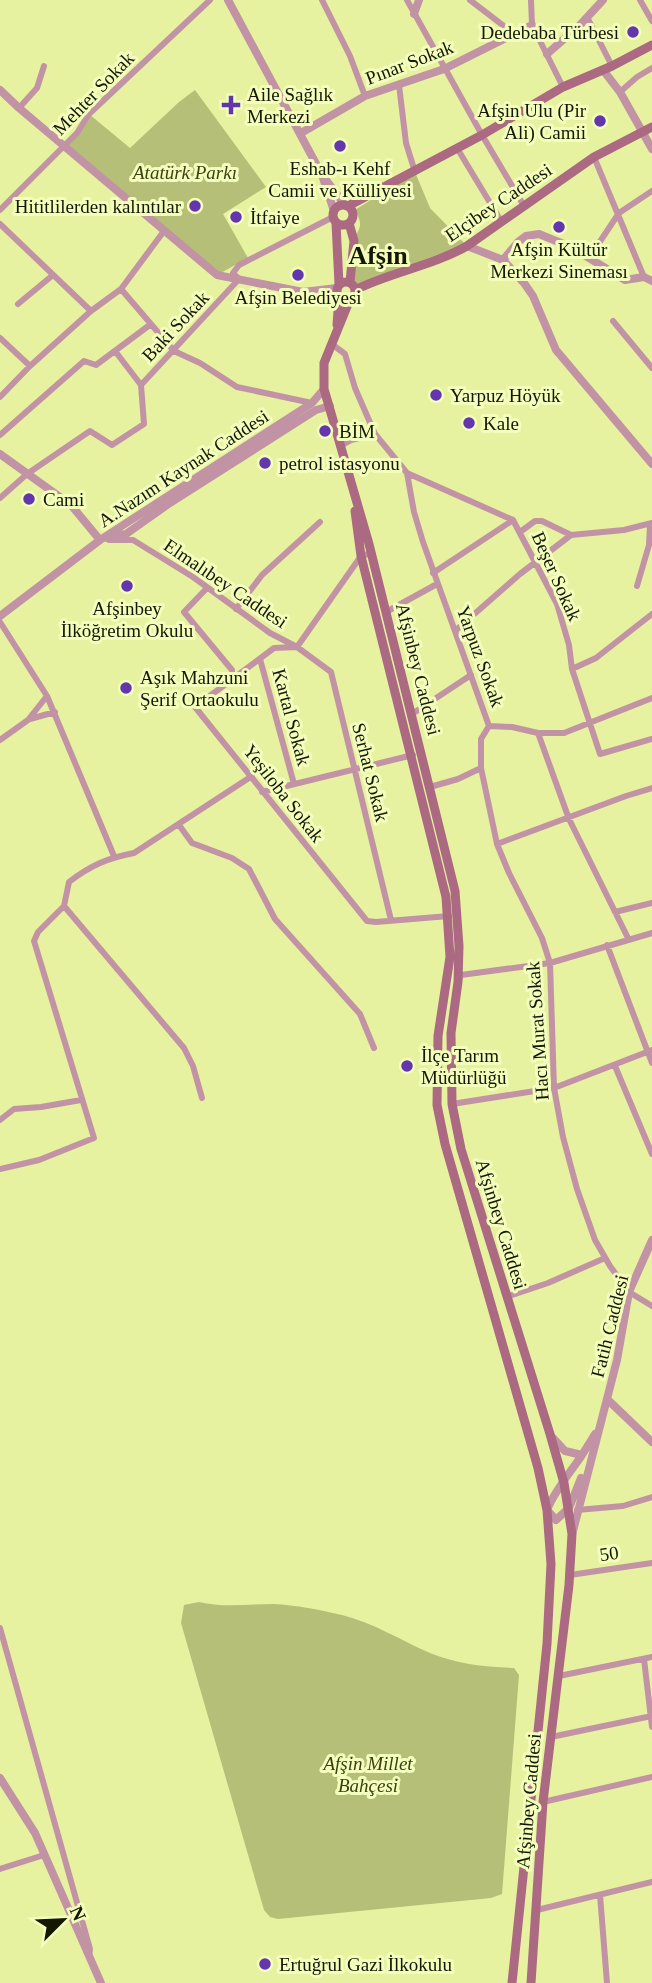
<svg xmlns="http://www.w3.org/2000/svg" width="652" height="1983" font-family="'Times New Roman',serif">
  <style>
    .green { fill: #b5bf78 }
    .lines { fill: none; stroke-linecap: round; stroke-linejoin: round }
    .minor { stroke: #c293a4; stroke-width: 6 }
    .tertiary { stroke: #c293a4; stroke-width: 8 }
    .secondary { stroke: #ab6982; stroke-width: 9 }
    .poi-dot { fill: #6336ad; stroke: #f3febd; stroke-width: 2.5 }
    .labels { text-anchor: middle; stroke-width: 6; stroke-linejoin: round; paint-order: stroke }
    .poi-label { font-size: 19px; fill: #151800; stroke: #f3febd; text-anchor: start }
    .street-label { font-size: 19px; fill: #151800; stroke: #f3febd }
    .park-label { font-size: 19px; font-style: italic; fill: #3b4014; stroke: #f3febd }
    .district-label { font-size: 26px; font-weight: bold; fill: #151800; stroke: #f3febd }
  </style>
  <rect width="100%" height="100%" fill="#e6f2a0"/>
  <path class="green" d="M195 90 266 187 223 214 248 258 217 275 65 145 89 114 130 148 179 102Z
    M415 172 430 208 467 246 355 287C351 276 351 253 354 242 358 226 365 229 355 210Z
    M199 1602C222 1608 249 1604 273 1604 296 1605 320 1610 342 1615 374 1623 400 1640 430 1653 456 1664 486 1667 514 1668L519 1675 502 1894 491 1898 278 1919 270 1917 264 1910 181 1623 184 1605Z"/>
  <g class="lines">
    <path class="minor" d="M322 0 350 56 365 96
      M407 0 482 135 524 206
      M470 0 513 33
      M531 0 532 25 563 87
      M640 0 652 21
      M587 17 612 66
      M399 85 406 143 415 172
      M620 92 637 77 652 68
      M19 108 37 88 44 66
      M457 148 501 221
      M594 157 644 277
      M0 210 77 133 89 114 210 0
      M0 224 91 311
      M589 258 619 213 652 191
      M121 289 174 351 200 363 237 387 312 403
      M18 304 53 275
      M613 321 652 368
      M0 338 30 366
      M333 345 345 354 355 388 375 434
      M115 351 141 385
      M0 397 30 366 91 311 121 289 164 231
      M0 435 84 361 96 365 151 324
      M340 446 351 440 375 434 407 473 513 520 557 604 569 645 572 669 600 754 652 739
      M407 473 414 512 423 542 489 726 512 727 538 733H564L652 698
      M0 498 27 474 90 431 112 445 144 424 141 385 239 279 233 273 239 265 333 217
      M520 532 535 521H542L571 535
      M109 540H133L193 577 270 633 297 647 361 556 372 553
      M433 573 513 520
      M637 586 649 545 650 525
      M207 588 184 612 232 670V681
      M236 609 262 575 320 522
      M386 612 437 584
      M0 622 47 696 114 856
      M455 631 520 574 571 535 624 530 652 523
      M260 659 294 784
      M572 669 596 658 652 614
      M412 714 471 675
      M30 719 55 712
      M489 726 481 739V768L497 844 509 873 542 938 550 963 554 1088 563 1137 577 1189 595 1240 610 1266 629 1292 652 1306
      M538 733 569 819 628 938
      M0 740 28 720 47 696
      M430 787 458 779 481 768
      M262 792 413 755
      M179 825 192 843 232 858 249 869 275 919 360 1014 374 1048
      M497 844 626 796 652 788
      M64 906 184 1048 193 1066 202 1098
      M615 912 652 903
      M391 920 331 672 297 647 274 648 195 707 367 921 376 922 449 916
      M607 945 652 1063
      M459 980 461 975 550 963 652 933
      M615 1066 652 1154
      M452 1104 554 1088 652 1050
      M0 1120 14 1109 41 1107 81 1100
      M0 1169 39 1160 94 1138 34 941 38 932 64 906 69 882C91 865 108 858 134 853L252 776
      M506 1297 548 1283 605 1258
      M577 1510 623 1506 652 1497
      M570 1575 652 1563
      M0 1628 90 1949 89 1957
      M644 1659 652 1727
      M559 1676 652 1657
      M551 1737 652 1716
      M543 1802 652 1777
      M0 1869 44 1855
      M600 1895 607 1983
      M537 1910 652 1882"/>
    <path class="tertiary" d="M228 0 322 175 334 211
      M414 14 419 0
      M547 54 580 25 603 0
      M603 70 620 92 652 149
      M0 90 19 108 217 275 303 292 337 288
      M301 133 365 96 444 69 532 25
      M326 180 345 205
      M467 246 503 260 524 283 533 296 556 350 652 464
      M503 260 518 242 526 236 539 234 571 247 625 280 644 277 652 281
      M0 454 71 505 100 540
      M107 538 126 534 167 505 316 410 330 406
      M0 616 100 540 312 403 324 389
      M607 1399 652 1442
      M553 1438 565 1451 582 1455 595 1434
      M581 1478 569 1508 556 1520 547 1510C555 1490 570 1473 582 1455
      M573 1531 617 1360 629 1292 652 1240
      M0 1778 35 1833 101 1983"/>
    <path class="secondary" d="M333 215a10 10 0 1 1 20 0a10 10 0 1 1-20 0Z
      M348 206 482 135 563 87 612 66 652 45
      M336 223 339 284
      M349 223 354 241 350 282
      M337 291a9 9 0 1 1 18 0a9 9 0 1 1-18 0Z
      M355 290C391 272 432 266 467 246L594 157 652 127
      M350 299 324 363V389L369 544 455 891 459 946 458 982 451 1033 452 1104 461 1149 550 1434 564 1483 572 1534 569 1585 543 1802 531 1983
      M337 325 339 297
      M355 511 361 556 446 897 450 957 438 1036 437 1105 445 1144 538 1468 547 1510 551 1564 547 1644 512 1983"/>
  </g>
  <g class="poi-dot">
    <circle cx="633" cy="32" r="7"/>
    <path d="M227.5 94.5h7v7h7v7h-7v7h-7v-7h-7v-7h7z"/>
    <circle cx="600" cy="121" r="7"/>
    <circle cx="340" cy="146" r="7"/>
    <circle cx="195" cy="206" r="7"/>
    <circle cx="236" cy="217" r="7"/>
    <circle cx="559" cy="227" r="7"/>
    <circle cx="298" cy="275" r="7"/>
    <circle cx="436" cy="395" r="7"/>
    <circle cx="469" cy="423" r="7"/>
    <circle cx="325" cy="431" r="7"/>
    <circle cx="265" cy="463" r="7"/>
    <circle cx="29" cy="499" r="7"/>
    <circle cx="127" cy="586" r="7"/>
    <circle cx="126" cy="688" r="7"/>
    <circle cx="407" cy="1066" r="7"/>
    <circle cx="265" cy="1964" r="7"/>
  </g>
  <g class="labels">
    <g class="poi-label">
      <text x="619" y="39" text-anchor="end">Dedebaba Türbesi</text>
      <text x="247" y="101">Aile Sağlık<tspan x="247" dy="22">Merkezi</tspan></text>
      <text x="586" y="117" text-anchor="end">Afşin Ulu (Pir<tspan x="586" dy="22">Ali) Camii</tspan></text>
      <text x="340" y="175" text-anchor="middle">Eshab-ı Kehf<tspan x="340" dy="22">Camii ve Külliyesi</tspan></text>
      <text x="181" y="213" text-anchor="end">Hititlilerden kalıntılar</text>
      <text x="250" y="224">İtfaiye</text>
      <text x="559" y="256" text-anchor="middle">Afşin Kültür<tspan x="559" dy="22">Merkezi Sineması</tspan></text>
      <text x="298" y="304" text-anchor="middle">Afşin Belediyesi</text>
      <text x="450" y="402">Yarpuz Höyük</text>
      <text x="483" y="430">Kale</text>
      <text x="339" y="438">BİM</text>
      <text x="279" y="470">petrol istasyonu</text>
      <text x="43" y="506">Cami</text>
      <text x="127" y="615" text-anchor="middle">Afşinbey<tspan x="127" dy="22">İlköğretim Okulu</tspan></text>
      <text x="140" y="684">Aşık Mahzuni<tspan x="140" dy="22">Şerif Ortaokulu</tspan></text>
      <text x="421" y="1062">İlçe Tarım<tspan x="421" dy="22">Müdürlüğü</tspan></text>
      <text x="279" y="1971">Ertuğrul Gazi İlkokulu</text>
    </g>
    <g class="street-label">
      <text transform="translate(409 62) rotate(-21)" y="7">Pınar Sokak</text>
      <text transform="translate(93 93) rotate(-46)" y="7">Mehter Sokak</text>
      <text transform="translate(498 202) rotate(-34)" y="7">Elçibey Caddesi</text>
      <text transform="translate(175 326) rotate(-47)" y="7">Baki Sokak</text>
      <text transform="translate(183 468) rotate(-33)" y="7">A.Nazım Kaynak Caddesi</text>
      <text transform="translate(557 576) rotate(66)" y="7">Beşer Sokak</text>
      <text transform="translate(226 583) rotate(34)" y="7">Elmalıbey Caddesi</text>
      <text transform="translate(481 656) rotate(70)" y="7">Yarpuz Sokak</text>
      <text transform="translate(419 669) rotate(76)" y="7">Afşinbey Caddesi</text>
      <text transform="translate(292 717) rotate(75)" y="7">Kartal Sokak</text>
      <text transform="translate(371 772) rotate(76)" y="7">Serhat Sokak</text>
      <text transform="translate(284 793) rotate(52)" y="7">Yeşiloba Sokak</text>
      <text transform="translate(537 1031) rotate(-94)" y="7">Hacı Murat Sokak</text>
      <text transform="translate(502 1224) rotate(73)" y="7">Afşinbey Caddesi</text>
      <text transform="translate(609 1326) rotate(-76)" y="7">Fatih Caddesi</text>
      <text transform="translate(609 1553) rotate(-8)" y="7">50</text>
      <text transform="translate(528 1801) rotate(-85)" y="7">Afşinbey Caddesi</text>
    </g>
    <g class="park-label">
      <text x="185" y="179">Atatürk Parkı</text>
      <text x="368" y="1770">Afşin Millet<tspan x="368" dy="22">Bahçesi</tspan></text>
    </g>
    <g class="district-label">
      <text x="378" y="264">Afşin</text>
    </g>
  </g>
  <g transform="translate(63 1920) rotate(66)" stroke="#f3febd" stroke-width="5" paint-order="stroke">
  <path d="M0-5L12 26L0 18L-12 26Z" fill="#151800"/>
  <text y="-10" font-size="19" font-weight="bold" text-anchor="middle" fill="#151800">N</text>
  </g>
</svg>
